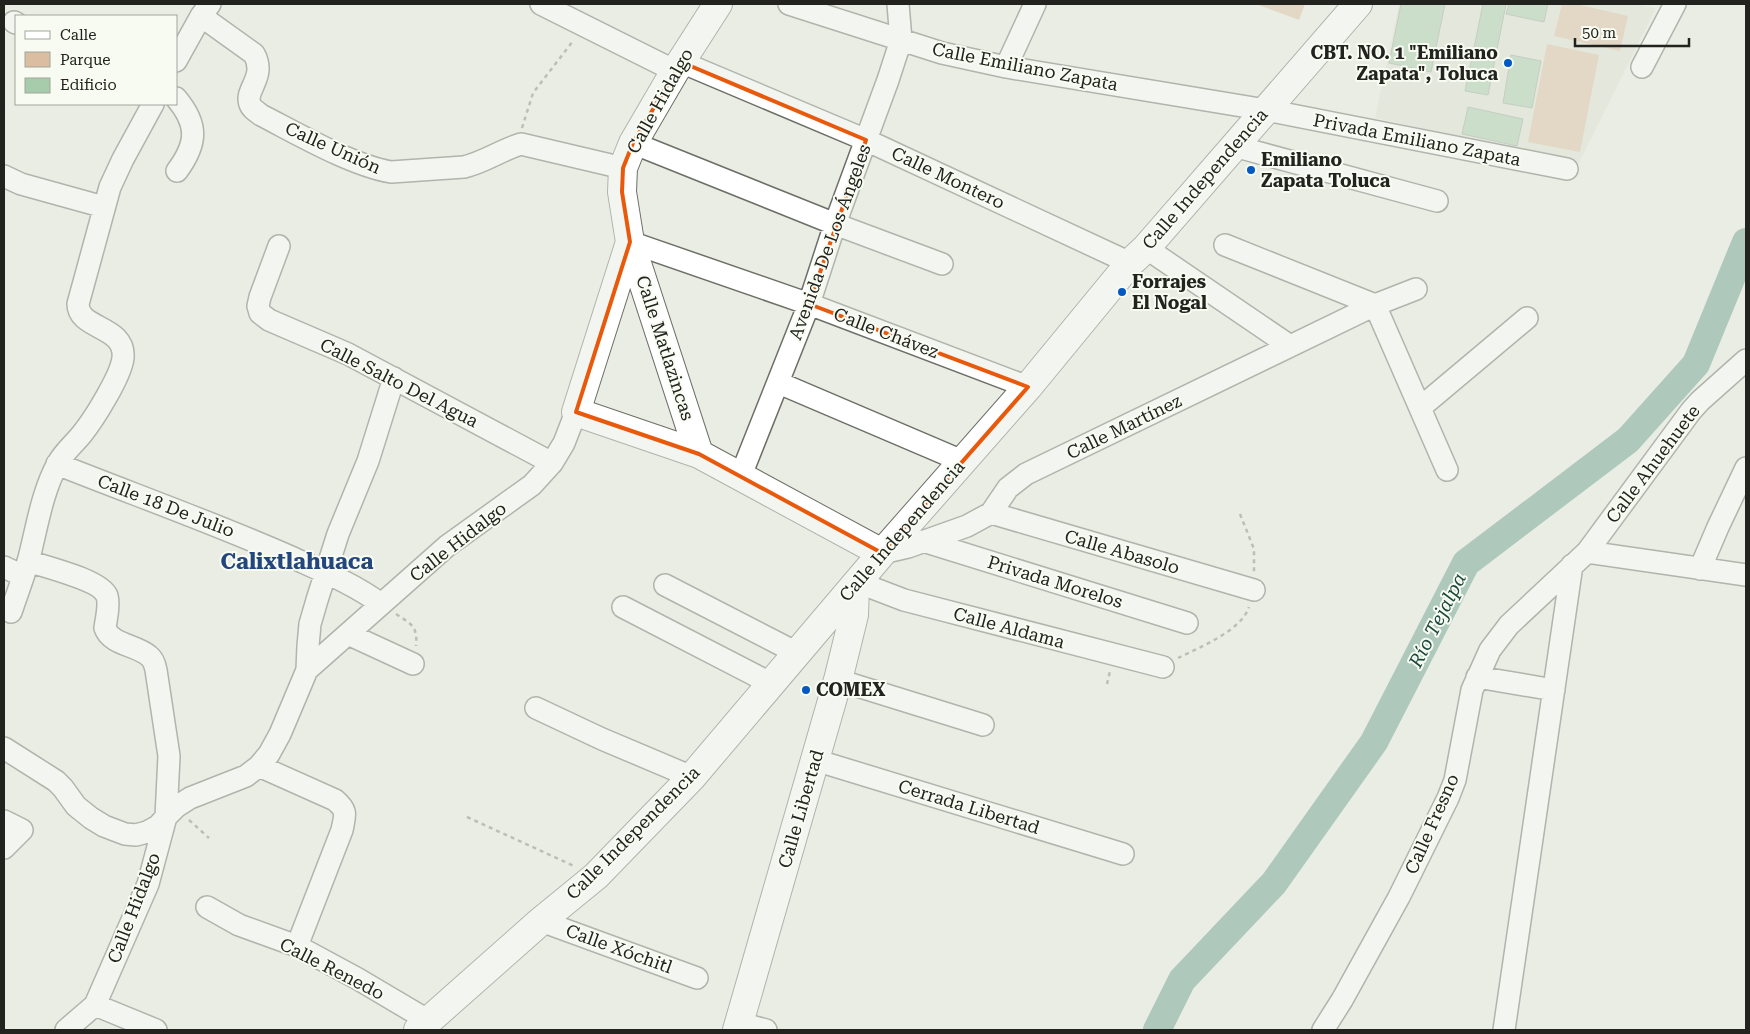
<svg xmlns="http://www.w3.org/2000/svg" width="1750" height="1034" font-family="'Roboto Serif',serif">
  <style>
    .built { fill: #dee3d2 }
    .green { fill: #dbbda1 }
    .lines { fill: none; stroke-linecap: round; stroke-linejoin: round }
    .river { stroke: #669b8c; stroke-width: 28 }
    .building { fill: #a7ccab; stroke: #9da59e }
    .minor-casing { stroke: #6d6f67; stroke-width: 24 }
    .major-casing { stroke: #6d6f67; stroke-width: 30 }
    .path { stroke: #868881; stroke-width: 2.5; stroke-dasharray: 4 4; stroke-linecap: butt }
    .minor { stroke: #fff; stroke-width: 21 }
    .major { stroke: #fff; stroke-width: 28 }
    .marked { fill: none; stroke: #e8590c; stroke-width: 4; stroke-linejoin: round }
    .poi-dot { fill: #0358c1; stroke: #f8fbf1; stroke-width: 2 }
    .labels { text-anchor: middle; stroke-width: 4; stroke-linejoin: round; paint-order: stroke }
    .poi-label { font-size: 18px; font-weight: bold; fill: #22231f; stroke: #f8fbf1; text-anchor: start }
    .street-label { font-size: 18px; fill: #22231f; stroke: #f8fbf1 }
    .water-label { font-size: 19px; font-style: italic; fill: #1b493f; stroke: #f8fbf1 }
    .district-label { font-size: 22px; font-weight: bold; fill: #23477d; stroke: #f8fbf1 }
  </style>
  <rect width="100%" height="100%" fill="#eaede3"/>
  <path class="built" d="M1399 4H1633L1656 8 1579 163 1375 118Z"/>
  <path class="green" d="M1256 4H1305L1299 20Z
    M1562 4H1576L1628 16 1620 51 1554 36Z
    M1547 44 1599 55 1580 152 1528 142Z"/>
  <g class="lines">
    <path class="river" d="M1157 1030 1182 980 1274 883 1374 742 1466 563 1628 440 1696 364 1746 242"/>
  </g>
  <path class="building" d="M1401 4H1445L1431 72 1389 63Z
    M1483 4H1506L1488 95 1465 91Z
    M1509 4H1548L1544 22 1506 14Z
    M1511 55 1541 61 1532 108 1503 103Z
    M1468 107 1523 119 1517 146 1462 134Z"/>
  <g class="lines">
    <defs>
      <path id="minor" d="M541 4 675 71
        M789 4 942 53 1006 67 1266 110 1567 169
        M201 16 254 54C267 77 244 90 250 104 251 108 257 112 261 115 298 134 351 165 391 172L464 167C485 162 501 150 521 144L623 168
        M14 22 16 23
        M176 61 201 16 210 4
        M681 62 866 140 1130 263
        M1006 67 1035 4
        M1642 67 1675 4
        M176 98C199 125 197 144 177 171
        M633 143 835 224 942 264
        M1234 146 1437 201
        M4 176 21 184 104 207
        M630 242 809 304 1028 387
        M1225 245 1375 305
        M279 246 260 297 258 306 260 313 269 320 348 354 552 463
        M1146 248 1290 346
        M1375 305 1447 470
        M779 383 962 461
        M1421 407 1527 318
        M57 464C135 495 214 523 291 557 322 571 354 584 381 604
        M741 475 809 304 835 224 888 80 901 40 898 4
        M991 513 1254 590
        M923 541 1187 623
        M1587 552 1746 575
        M882 553 908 547 967 526 991 513 1008 488 1026 474 1375 305 1416 289
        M4 567 23 576
        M1700 569 1718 527 1746 468
        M857 582 904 600 1163 667
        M665 585 797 653
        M623 607 772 684
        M11 612C17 594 24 576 29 558 37 527 42 492 58 463 64 452 74 444 82 434 94 419 121 376 123 358 126 325 78 330 78 304L110 187 123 159 153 104
        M348 634 413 664
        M307 670 308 646 310 624 317 600 338 534 368 461 394 378
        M1477 677 1554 690
        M838 680 983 725
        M536 708 602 739 692 777
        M4 748 56 781 63 788 76 806 91 818 104 826 125 834 136 835 147 832 158 826 166 817 169 756 156 670C155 665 153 659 149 656 137 645 111 645 105 628 106 619 110 606 107 596 101 580 45 567 28 561
        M815 760 1123 854
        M259 766 335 800C348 811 345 815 342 830L297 946
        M4 821 22 830 4 848
        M207 907 239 925 297 946 358 979 429 1021
        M541 921 697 978
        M95 1005 156 1030
        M739 1023 766 1030
        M66 1030 95 1005 148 884 166 817 176 807 190 798 246 776 259 766 269 754 280 734 307 670 447 546 532 485 552 463 564 443 576 412
        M1323 1030 1342 1000 1399 897 1448 798 1455 780 1472 690 1490 650 1509 625 1587 552 1691 411 1700 401 1746 360
        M1504 1030 1572 565"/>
      <path id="major" d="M630 242 576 412 699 454 882 553
        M699 454 630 242 622 192 623 168 633 143 675 71 718 4
        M418 1030 541 921 596 876 692 777 882 553 1028 387 1130 263 1146 248 1358 4
        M737 1030 838 680 854 615 855 585"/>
    </defs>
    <use href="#minor" class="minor-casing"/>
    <use href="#major" class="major-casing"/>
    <path class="path" d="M522 128 533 93 573 41
      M1240 514 1254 549V572
      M396 614C411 624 418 626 416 646
      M1178 658C1200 647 1241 631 1249 607
      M1107 684 1110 671
      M467 817 574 866
      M189 820 209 838"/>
    <use href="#minor" class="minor"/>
    <use href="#major" class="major"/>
  </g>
  <path d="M0 0H1750V1034H0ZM681 62 866 140 809 304 1028 387 882 553 699 454 576 412 630 242 622 192 623 168 633 143Z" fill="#eaede3" fill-opacity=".55" fill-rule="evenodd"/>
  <path class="marked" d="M681 62 866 140 809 304 1028 387 882 553 699 454 576 412 630 242 622 192 623 168 633 143Z"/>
  <g class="poi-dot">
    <circle cx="1508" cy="63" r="5"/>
    <circle cx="1251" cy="170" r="5"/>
    <circle cx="1122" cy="292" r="5"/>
    <circle cx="806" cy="690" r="5"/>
  </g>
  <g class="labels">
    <g class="poi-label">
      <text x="1498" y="59" text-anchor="end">CBT. NO. 1 "Emiliano<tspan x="1498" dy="21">Zapata", Toluca</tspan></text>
      <text x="1261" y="166">Emiliano<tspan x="1261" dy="21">Zapata Toluca</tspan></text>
      <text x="1132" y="288">Forrajes<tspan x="1132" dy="21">El Nogal</tspan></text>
      <text x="816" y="696">COMEX</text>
    </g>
    <g class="street-label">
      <text transform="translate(1025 67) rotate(11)" y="6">Calle Emiliano Zapata</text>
      <text transform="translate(660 101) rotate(-61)" y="6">Calle Hidalgo</text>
      <text transform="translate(1417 140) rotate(11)" y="6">Privada Emiliano Zapata</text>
      <text transform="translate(333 148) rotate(24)" y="6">Calle Unión</text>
      <text transform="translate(948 178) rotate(25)" y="6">Calle Montero</text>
      <text transform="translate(1205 179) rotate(-49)" y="6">Calle Independencia</text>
      <text transform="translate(830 242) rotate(-70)" y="6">Avenida De Los Ángeles</text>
      <text transform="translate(886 333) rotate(21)" y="6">Calle Chávez</text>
      <text transform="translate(665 348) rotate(72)" y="6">Calle Matlazincas</text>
      <text transform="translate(399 383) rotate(27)" y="6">Calle Salto Del Agua</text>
      <text transform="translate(1124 427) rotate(-26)" y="6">Calle Martínez</text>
      <text transform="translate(1653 464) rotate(-53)" y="6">Calle Ahuehuete</text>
      <text transform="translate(166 506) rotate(21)" y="6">Calle 18 De Julio</text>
      <text transform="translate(902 531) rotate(-49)" y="6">Calle Independencia</text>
      <text transform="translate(458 542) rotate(-38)" y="6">Calle Hidalgo</text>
      <text transform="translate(1122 552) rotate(16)" y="6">Calle Abasolo</text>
      <text transform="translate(1055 582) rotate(17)" y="6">Privada Morelos</text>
      <text transform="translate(1009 628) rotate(15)" y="6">Calle Aldama</text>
      <text transform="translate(969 807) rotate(17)" y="6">Cerrada Libertad</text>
      <text transform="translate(801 809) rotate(-74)" y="6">Calle Libertad</text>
      <text transform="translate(1432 824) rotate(-66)" y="6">Calle Fresno</text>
      <text transform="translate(633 833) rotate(-45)" y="6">Calle Independencia</text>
      <text transform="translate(134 908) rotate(-69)" y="6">Calle Hidalgo</text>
      <text transform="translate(619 949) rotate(20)" y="6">Calle Xóchitl</text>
      <text transform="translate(332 969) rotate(27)" y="6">Calle Renedo</text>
    </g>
    <g class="water-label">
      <text transform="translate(1437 620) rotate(-63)" y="7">Río Tejalpa</text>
    </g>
    <g class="district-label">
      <text x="297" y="569">Calixtlahuaca</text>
    </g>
  </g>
  <rect width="1750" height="1034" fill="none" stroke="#22231f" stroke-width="10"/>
  <rect x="15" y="15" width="162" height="90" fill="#f8fbf1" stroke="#a2a59d"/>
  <rect x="25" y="31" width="25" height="8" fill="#ffffff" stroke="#a2a59d"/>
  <text x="60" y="40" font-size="15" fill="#22231f">Calle</text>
  <rect x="25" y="52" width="25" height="15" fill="#dbbda1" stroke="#a2a59d"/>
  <text x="60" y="65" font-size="15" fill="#22231f">Parque</text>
  <rect x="25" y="78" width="25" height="15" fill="#a7ccab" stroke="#a2a59d"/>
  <text x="60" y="90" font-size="15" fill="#22231f">Edificio</text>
  <path d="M1575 38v8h114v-8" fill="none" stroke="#22231f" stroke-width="2.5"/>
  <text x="1582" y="38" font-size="15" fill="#22231f" stroke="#f8fbf1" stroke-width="4" paint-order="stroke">50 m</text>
</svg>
